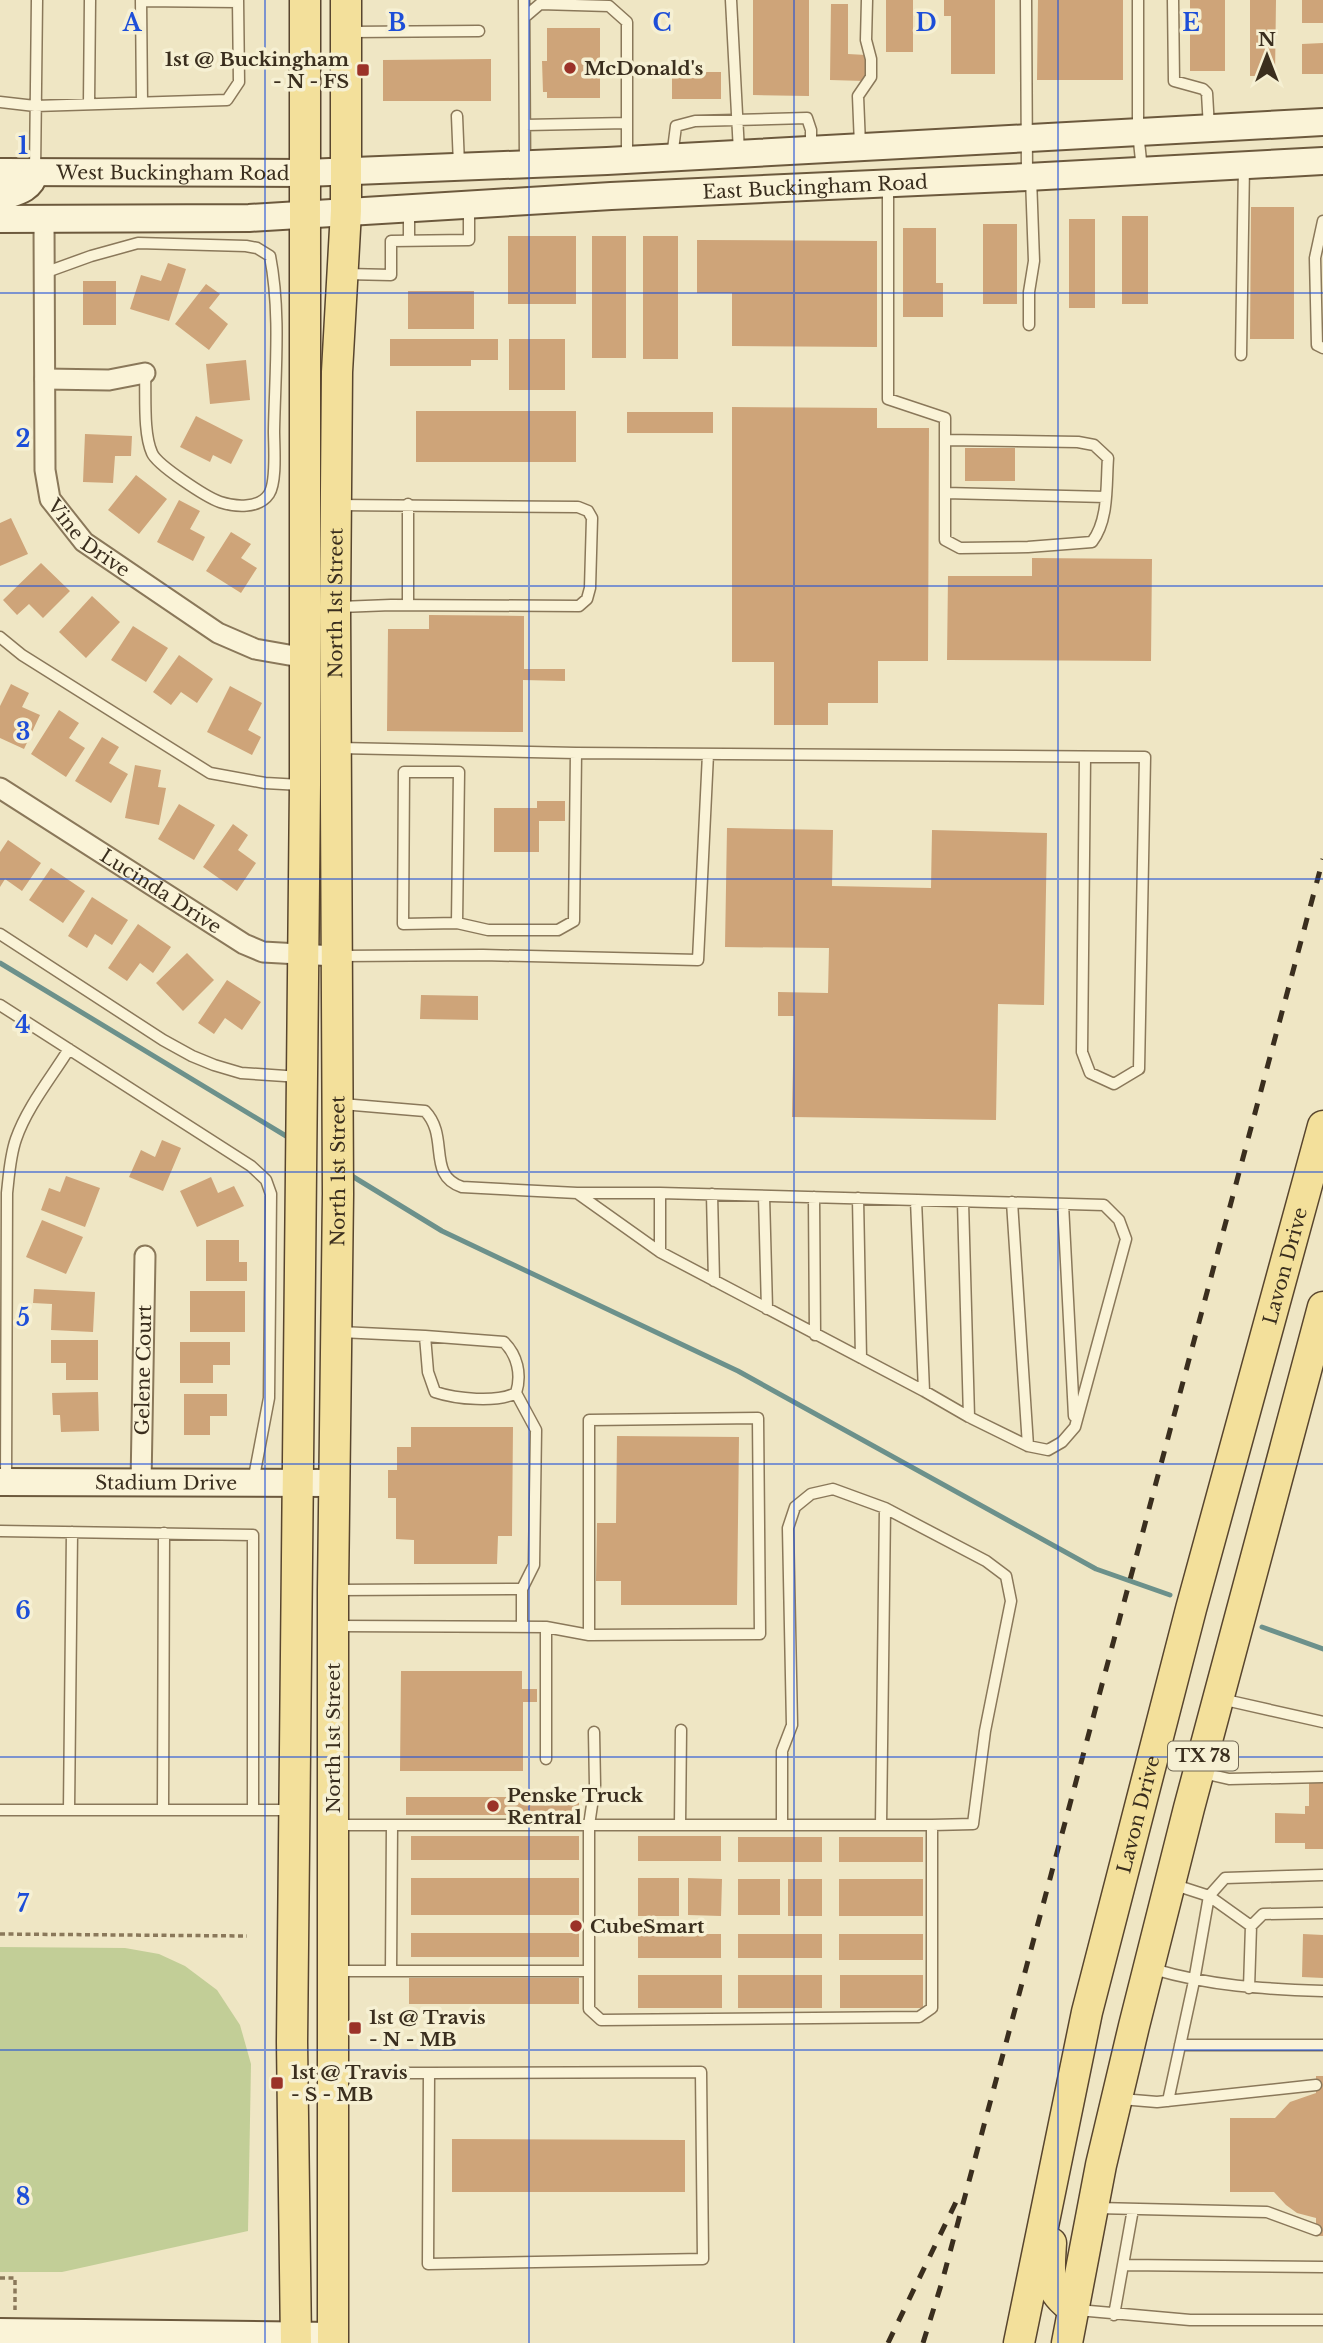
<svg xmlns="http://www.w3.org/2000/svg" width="1323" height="2343" font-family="'Libre Baskerville',serif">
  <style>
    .pitch { fill: #c2ce97 }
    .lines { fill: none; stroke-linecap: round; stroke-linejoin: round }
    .stream { stroke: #6c918b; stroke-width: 5 }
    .building { fill: #cea479 }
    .lane-casing { stroke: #8a785a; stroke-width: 13 }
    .street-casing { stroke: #8a785a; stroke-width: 23 }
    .secondary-casing { stroke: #6c593d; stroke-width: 30 }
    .primary-casing { stroke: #58452e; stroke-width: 33 }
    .path { stroke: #8a785a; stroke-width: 3.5; stroke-dasharray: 5 3.5; stroke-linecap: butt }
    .lane { stroke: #faf3d7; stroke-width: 10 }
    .street { stroke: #faf3d7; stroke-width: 19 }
    .secondary { stroke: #faf3d7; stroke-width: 26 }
    .primary { stroke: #f3e09b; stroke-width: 30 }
    .rail { stroke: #3a2e1e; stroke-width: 5; stroke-dasharray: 12 12; stroke-linecap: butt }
    .grid { fill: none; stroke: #1d4ed8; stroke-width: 2; stroke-opacity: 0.55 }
    .poi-dot { fill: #9b3228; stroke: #f6f0d3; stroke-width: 2.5 }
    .labels { text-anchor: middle; stroke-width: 7; stroke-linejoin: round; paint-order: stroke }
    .shield { fill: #f6f0d3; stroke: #726854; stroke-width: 2 }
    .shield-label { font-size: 18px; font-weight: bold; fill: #3a2e1e }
    .poi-label { font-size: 19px; font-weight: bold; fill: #3a2e1e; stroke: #f6f0d3; text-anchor: start }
    .street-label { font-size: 19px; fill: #3a2e1e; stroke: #f6f0d3 }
    .grid-label { font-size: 23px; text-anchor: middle; font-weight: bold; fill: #1d4ed8; stroke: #f6f0d3; stroke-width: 7; stroke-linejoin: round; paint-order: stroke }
  </style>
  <rect width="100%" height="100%" fill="#efe6c4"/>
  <path class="pitch" d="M0 1947 125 1948 159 1954 185 1966 217 1990 240 2025 251 2064 248 2231 62 2272H0Z"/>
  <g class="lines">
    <path class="stream" d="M0 963 291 1139
      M347 1173 442 1231 738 1371 1096 1569 1170 1595
      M1262 1627 1323 1649"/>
  </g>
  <path class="building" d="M753 0H809V96L753 95Z
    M886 0H913V52H886Z
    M944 0H995V74H951V16H944Z
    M1038 0H1123V80H1037Z
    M1190 0H1225V71H1190Z
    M1250 0H1276L1275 76H1250Z
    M1302 0H1323V23H1302Z
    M831 4H848V54L866 55 865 81 830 80Z
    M547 28H600V98H547V92H543L542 61H547Z
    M1323 43V74H1302V44Z
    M491 59V101H383V60Z
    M672 72H721V99H672Z
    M1251 207H1294V339H1250Z
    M1122 216H1148V304H1122Z
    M1069 219H1095V308H1069Z
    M983 224H1017V304H983Z
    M903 228H936V283H943V317H903Z
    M508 236H576V304H508Z
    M592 236H626V358H592Z
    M643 236H678V359H643Z
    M697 240 877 241V347L732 346V293H697Z
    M168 263 186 269 169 321 130 309 141 275 161 281Z
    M83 281H116V325H83Z
    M206 284 220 294 209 308 228 324 209 350 175 324Z
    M408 291H474V329H408Z
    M390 339H498V360H471V366H390Z
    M509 339H565V390H509Z
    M246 360 250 400 210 404 206 364Z
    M732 407 877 408V428H929L928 661H878V703H828V725H774V662H732Z
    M416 411H576V462H416Z
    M627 412H713V433H627Z
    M196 416 243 440 231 464 213 455 210 462 180 447Z
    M85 434 132 436 131 456H115L113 483 83 482Z
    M965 448H1015V481H965Z
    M136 475 167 499 139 534 108 510Z
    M179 500 200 511 190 529 205 537 193 561 157 542Z
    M11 518 28 554 0 566V523Z
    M231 532 251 544 241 558 257 568 241 593 206 571Z
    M1032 558 1152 559 1151 661 947 660 948 576H1032Z
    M41 563 70 591 43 618 29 604 17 615 3 600Z
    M92 596 120 622 86 658 59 632Z
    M429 615 524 616V669H565V681L523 680V732L387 731 388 629H429Z
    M133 626 168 648 146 682 111 660Z
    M179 655 213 679 197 703 181 692 171 705 153 692Z
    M11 684 29 693 22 707 40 715 24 749 0 738V706Z
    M230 686 262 703 248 730 261 737 252 755 207 732Z
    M59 710 79 723 69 738 85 748 66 777 31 754Z
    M102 737 119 747 109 763 128 774 111 803 75 781Z
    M135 765 161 770 158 787 166 788 159 825 125 818Z
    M537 801H565V821H539V852H494V808H537Z
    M179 804 215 825 194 860 158 839Z
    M233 824 248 835 238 850 256 863 237 891 203 867Z
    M727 828 833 830 832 886 931 888 932 830 1047 833 1044 1005 998 1004 996 1120 792 1117 794 1016H778V992L828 993 829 948 725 947Z
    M8 840 41 863 22 891 5 879 0 887V852Z
    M51 868 85 891 63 923 29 900Z
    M92 897 128 920 112 945 95 934 87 948 68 936Z
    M138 924 171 947 153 973 140 963 127 981 108 968Z
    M187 953 214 980 183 1011 156 983Z
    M227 980 261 1002 242 1030 225 1018 214 1034 198 1023Z
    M421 995 478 996V1020L420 1019Z
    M162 1140 181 1148 163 1191 129 1177 141 1150 155 1157Z
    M66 1176 100 1188 85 1227 41 1210 49 1188 60 1192Z
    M211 1177 218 1193 234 1186 244 1206 197 1227 180 1191Z
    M42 1220 83 1237 66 1274 26 1257Z
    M206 1240H239V1262H247V1281H206Z
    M34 1289 95 1292 93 1332 51 1330 52 1304 33 1303Z
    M190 1291H245V1332H190Z
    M51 1340H98V1380H66V1363H51Z
    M180 1342H230V1365H213V1383H180Z
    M98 1392 99 1431 61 1432 60 1415H53L52 1393Z
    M184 1394H227V1416H210V1435H184Z
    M411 1427H513L512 1536H498L497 1564H414V1540L396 1539V1498H388V1470H397V1447H411Z
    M617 1436 739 1437 737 1605H621V1581H596L597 1523H616Z
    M401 1671H522V1689H537V1702H523V1771H400Z
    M1309 1781H1323V1849H1305V1843H1275V1813L1305 1814V1806H1309Z
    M406 1797H579V1815H406Z
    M411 1836H579V1860H411Z
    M638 1836H721V1861H638Z
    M738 1837H822V1862H738Z
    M839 1837H923V1862H839Z
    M411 1878H579V1915H411Z
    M638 1878H679V1916H638Z
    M688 1878 722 1879 721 1916 688 1915Z
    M738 1879H780V1915H738Z
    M788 1879H822V1916H788Z
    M839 1879H923V1916H839Z
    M411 1933H579V1957H411Z
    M638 1934H721V1958H638Z
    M738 1934H822V1958H738Z
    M839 1934H923V1960H839Z
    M1303 1934 1323 1935V1978L1302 1977Z
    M638 1975H722V2008H638Z
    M738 1975H822V2008H738Z
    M840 1975H923V2008H840Z
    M409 1978H579V2004H409Z
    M1316 2076H1323V2236H1316V2218L1297 2213 1286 2205 1274 2192H1230V2118H1275L1290 2102 1316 2093Z
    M452 2139 685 2140V2192H452Z"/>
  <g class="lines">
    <defs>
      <path id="lane" d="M141 0 142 102
        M524 0 525 164
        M731 0 739 152
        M1026 0 1027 174
        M1138 0V132L1142 170
        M1173 0 1174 81 1203 89 1207 93 1209 128
        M141 1 238 2
        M526 16 540 4 609 6 627 22V159
        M350 32 479 31
        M0 102 35 106 227 100 239 82 238 0
        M89 104 90 0
        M457 116 459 165
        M525 125 627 123
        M860 145 858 96 871 77V59L866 40 867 0
        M672 157 676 126 695 121 807 118 811 130V149
        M35 172 37 0
        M888 185V399L945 418V540L960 548 1028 547 1092 542C1109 520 1106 485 1108 458L1094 445 1078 442 945 440
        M1323 221 1315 258 1317 345 1323 348
        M409 241V210
        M44 273 91 256 138 243 246 246 257 248 270 256C281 313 275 373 274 431 274 446 277 482 269 494 259 509 235 507 220 502 206 497 157 465 152 453 143 433 146 396 145 373
        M346 274 391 275V241L469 240V205
        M1029 325V292L1034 261 1031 178
        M1241 355 1244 165
        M945 493 1106 497
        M408 504V605
        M337 505 578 507 588 511 592 518 590 588 587 599 579 606 391 605 340 607
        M0 637 22 655 210 773 265 783 301 785
        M339 748 576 753 1145 757 1139 1069 1114 1084 1090 1073 1082 1052 1085 757
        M457 923 403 924 404 772H459L457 923 488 930H558L574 921 576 753
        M0 934 163 1040 192 1056 214 1065 241 1073 300 1077
        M340 956 483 955 698 960 708 754
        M0 1005 251 1166 266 1180 271 1194 269 1398 253 1482
        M342 1104 425 1111C450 1137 426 1175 462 1187L577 1193H660L1104 1205 1119 1220 1126 1239 1075 1427 1062 1442 1048 1450 1028 1446 969 1417 924 1391 660 1252 577 1193
        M712 1194 714 1281
        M764 1196 767 1309
        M814 1197 815 1335
        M858 1198 861 1358
        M916 1200 924 1391
        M963 1202 969 1417
        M1012 1202 1028 1446
        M1063 1204 1074 1416
        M660 1252V1193
        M340 1332 425 1336 428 1372 435 1392C456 1399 497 1403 516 1393 522 1374 517 1355 504 1342L425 1336
        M516 1393 536 1430 534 1565 522 1589
        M6 1482 7 1193C9 1175 10 1156 16 1139 27 1107 51 1078 69 1049
        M0 1531 253 1535V1810
        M337 1590 522 1589V1627
        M337 1626 546 1627 589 1635 760 1634 758 1418 589 1420V1635
        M1221 1699 1323 1722
        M546 1759V1627
        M1203 1773 1229 1779 1323 1777
        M0 1810H290
        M69 1810 72 1532
        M163 1810 164 1533
        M680 1825 681 1730
        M782 1825V1751L792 1725 788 1528 795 1507 811 1494 833 1489 885 1508 986 1561 1006 1576 1011 1601 985 1731 973 1824 932 1825
        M881 1825 885 1508
        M1172 1884 1209 1896 1251 1926
        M1153 1969C1211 1986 1262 1989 1323 1991
        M337 1971H589V1825H337
        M391 1971 392 1825
        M589 1971V2009L601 2020 919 2017 932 2008V1825H589L595 1785 594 1732
        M1249 1988 1251 1926 1263 1914 1323 1913
        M1180 2045H1323
        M337 2073H429L428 2264 703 2259 701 2072 429 2073
        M1121 2099 1157 2102 1316 2085
        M1168 2101 1194 1981 1209 1896 1225 1878 1323 1875
        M1097 2208 1267 2212 1316 2230
        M1123 2265 1323 2267
        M1078 2310 1190 2320H1323
        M1114 2315 1133 2209"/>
      <g id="street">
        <path id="s1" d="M44 219 45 470 50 499 84 542 218 633 255 649 306 658"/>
        <path d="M45 379 109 380 145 373"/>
        <path id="s2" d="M0 788 244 944 263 952 335 956"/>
        <path id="s3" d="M141 1484 145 1256"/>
      </g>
      <g id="secondary">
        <path id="s4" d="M0 172 305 173 607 161 1323 122"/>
        <path d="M0 197C16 192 31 190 35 172"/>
        <path id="s5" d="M0 219 249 218 611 196 1027 177 1323 161"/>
        <path id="s6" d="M0 1482 334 1483"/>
        <path d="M0 2332 333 2336"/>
      </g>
      <g id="primary">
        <path d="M1051 2243C1049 2275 1046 2290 1074 2309"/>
        <path d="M296 2343 292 2042 305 785V0"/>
        <path id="s7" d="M333 2343V1590L338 1194 335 608 337 372 346 211V0"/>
        <path id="s8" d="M1019 2343 1087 2012 1191 1609 1323 1126"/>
        <path d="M1067 2343 1101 2165 1134 2026 1189 1808 1323 1307"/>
      </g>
    </defs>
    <use href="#lane" class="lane-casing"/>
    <use href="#street" class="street-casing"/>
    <use href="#secondary" class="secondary-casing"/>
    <use href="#primary" class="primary-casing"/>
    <path class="path" d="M0 1934 247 1936
      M0 2278H15V2310"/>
    <use href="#lane" class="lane"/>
    <use href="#street" class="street"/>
    <use href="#secondary" class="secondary"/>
    <use href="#primary" class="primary"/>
    <path class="rail" d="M888 2343 956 2202
      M923 2343 942 2282 1323 859"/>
  </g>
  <path class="grid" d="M265 0V2343M529 0V2343M794 0V2343M1058 0V2343M0 293H1323M0 586H1323M0 879H1323M0 1172H1323M0 1464H1323M0 1757H1323M0 2050H1323"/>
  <g class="poi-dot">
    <circle cx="570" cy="68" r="7"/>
    <rect x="356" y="63" width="14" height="14" rx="3.5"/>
    <circle cx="493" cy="1806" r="7"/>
    <circle cx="576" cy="1926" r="7"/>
    <rect x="348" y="2021" width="14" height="14" rx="3.5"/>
    <rect x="270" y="2076" width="14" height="14" rx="3.5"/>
  </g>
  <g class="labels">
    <rect class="shield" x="1168" y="1741.5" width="70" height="29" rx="5"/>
    <g class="shield-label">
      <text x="1203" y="1762">TX 78</text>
    </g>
    <g class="poi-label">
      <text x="349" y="66" text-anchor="end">1st @ Buckingham<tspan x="349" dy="22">- N - FS</tspan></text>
      <text x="584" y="75">McDonald's</text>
      <text x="507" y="1802">Penske Truck<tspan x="507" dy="22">Rentral</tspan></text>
      <text x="590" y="1933">CubeSmart</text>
      <text x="369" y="2024">1st @ Travis<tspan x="369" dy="22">- N - MB</tspan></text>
      <text x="291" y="2079">1st @ Travis<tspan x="291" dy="22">- S - MB</tspan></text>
    </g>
    <g class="street-label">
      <text dy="7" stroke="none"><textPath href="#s4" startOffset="173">West Buckingham Road</textPath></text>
      <text dy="7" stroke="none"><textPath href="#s5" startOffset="816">East Buckingham Road</textPath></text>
      <text dy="7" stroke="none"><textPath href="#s1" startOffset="336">Vine Drive</textPath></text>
      <text dy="7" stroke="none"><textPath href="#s7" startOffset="1740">North 1st Street</textPath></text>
      <text dy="7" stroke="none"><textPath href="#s2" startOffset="191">Lucinda Drive</textPath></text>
      <text dy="7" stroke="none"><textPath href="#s7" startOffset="1172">North 1st Street</textPath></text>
      <text dy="7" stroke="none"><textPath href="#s8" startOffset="1110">Lavon Drive</textPath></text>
      <text dy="7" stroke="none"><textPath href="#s3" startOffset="114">Gelene Court</textPath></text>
      <text dy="7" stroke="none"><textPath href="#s6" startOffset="166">Stadium Drive</textPath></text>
      <text transform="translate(333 1738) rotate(-90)" y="7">North 1st Street</text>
      <text dy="7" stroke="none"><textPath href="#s8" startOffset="542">Lavon Drive</textPath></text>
    </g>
  </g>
  <g class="grid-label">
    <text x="132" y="31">A</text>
    <text x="397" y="31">B</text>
    <text x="662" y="31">C</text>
    <text x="926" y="31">D</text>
    <text x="1191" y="31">E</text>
    <text x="23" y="154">1</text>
    <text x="23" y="447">2</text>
    <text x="23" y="740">3</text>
    <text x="23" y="1033">4</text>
    <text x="23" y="1326">5</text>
    <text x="23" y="1619">6</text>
    <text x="23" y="1912">7</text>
    <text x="23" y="2205">8</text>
  </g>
  <g transform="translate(1267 56)" stroke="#f6f0d3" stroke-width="5" paint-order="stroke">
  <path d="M0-5L12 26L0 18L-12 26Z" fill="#3a2e1e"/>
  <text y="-10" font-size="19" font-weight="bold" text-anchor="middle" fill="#3a2e1e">N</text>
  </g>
</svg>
